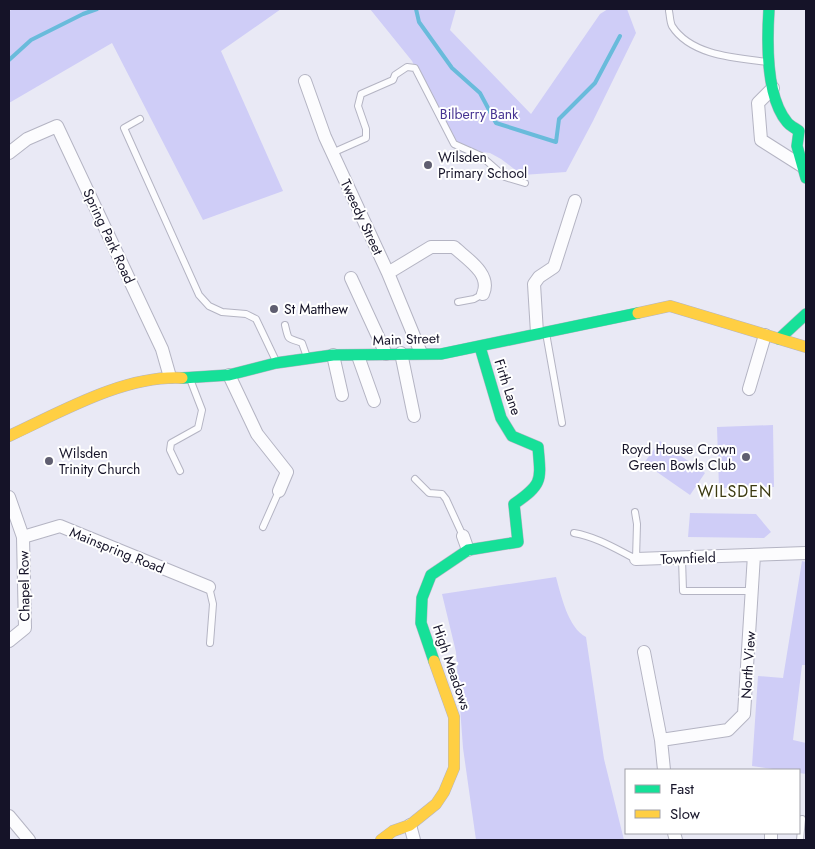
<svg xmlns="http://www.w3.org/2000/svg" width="815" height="849" font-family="Jost,sans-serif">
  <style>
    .green { fill: #cfcdf7 }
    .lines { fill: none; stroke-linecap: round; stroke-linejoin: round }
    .stream { stroke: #69bbdb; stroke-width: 4 }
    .lane-casing { stroke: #b4b4c3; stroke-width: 8 }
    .street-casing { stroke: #b4b4c3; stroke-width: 14 }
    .fast-casing { stroke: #b4b4c3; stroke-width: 12 }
    .slow-casing { stroke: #b4b4c3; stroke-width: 12 }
    .lane { stroke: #fcfcfe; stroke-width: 6 }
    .street { stroke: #fcfcfe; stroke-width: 12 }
    .fast { stroke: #16e098; stroke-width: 11 }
    .slow { stroke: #ffcf43; stroke-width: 11 }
    .poi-dot { fill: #5f5e70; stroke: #fff; stroke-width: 2 }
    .labels { text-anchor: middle; stroke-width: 4; stroke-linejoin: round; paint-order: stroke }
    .park-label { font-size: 14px; fill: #463391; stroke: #fff }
    .poi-label { font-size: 14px; fill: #151328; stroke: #fff; text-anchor: start }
    .street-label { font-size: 14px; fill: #151328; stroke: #fff }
    .quarter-label { font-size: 16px; letter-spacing: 1px; fill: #3c3a11; stroke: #fff }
  </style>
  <rect width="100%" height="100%" fill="#e9e9f5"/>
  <path class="green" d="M14 9H281L221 51 283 191 203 220 112 43 9 103V11Z
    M370 9H456L450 30 531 114 600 14 608 9H627L636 33 593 121 566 172 522 175 501 159 490 153 467 150 453 144 412 61Z
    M773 425 774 487 719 488 717 427Z
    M660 441 705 473 690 495 644 463Z
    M690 513 756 514 771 532 764 538 688 537Z
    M802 561 806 562V665H802L793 740 806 743V774L799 773V770H780L752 766 758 676 783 678Z
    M556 577C561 595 568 628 586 637L604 759 624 840H476L463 748 456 652 442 594Z"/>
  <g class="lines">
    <path class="stream" d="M416 9 419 22 452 68 480 93 496 123 556 142 559 119 595 83 620 36
      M9 60 31 40 83 14 97 9"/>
    <defs>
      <path id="lane" d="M669 11C670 16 670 22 672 26 691 56 737 58 768 62
        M140 119 124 128 199 295 209 306 222 312 246 314 256 319 276 361
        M332 153 366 138V129L358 106 361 94 393 80 395 75 407 67 415 68 454 144 481 156 505 177 525 183
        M458 302 474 299 483 294
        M285 325C289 342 287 337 302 343L307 357
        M546 333 562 423
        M180 471 170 450 171 443 198 428 202 410 190 379
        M415 479 429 493 442 494 446 499 463 536
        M263 527 279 491
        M574 533C597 537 616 549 636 559L637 524 635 512
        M682 558 683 591H753
        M209 587 213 604 210 643
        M800 840 802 819"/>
      <path id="street" d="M305 81 325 137 388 273 421 353
        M773 88 758 103 761 140 802 166
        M9 153 27 139 57 126 162 349 170 377
        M388 273 431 247H454C467 259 492 274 483 294
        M351 278 386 354
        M537 333 534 284 539 277 554 267 575 201
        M401 353 414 416
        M333 355 342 395
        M358 356 374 401
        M229 375 257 434 287 472 279 491
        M749 389 765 335
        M9 497 23 537 25 628 9 641
        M463 536 468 550
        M23 537 60 526 209 587
        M636 559 806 553
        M644 652 661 740 664 770
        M661 740 728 730 744 714 754 555
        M9 816 29 840
        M410 825 414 840
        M674 833 676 840
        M771 840V833"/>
      <path id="fast" d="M769 9C767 40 766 97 787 122 790 126 795 128 799 131L797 146 806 178
        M779 339 806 314
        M182 378 229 375 276 363 333 355 441 354 638 313
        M434 661 421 623 422 598 431 575 468 550 518 542 514 504C543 484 541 481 538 447L512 436 501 418 480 347"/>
      <path id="slow" d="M638 313 670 306 806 347
        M9 436C61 412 124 375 182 378
        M381 840 393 831 410 825 436 804 444 792 454 768V717L434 661"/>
    </defs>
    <use href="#lane" class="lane-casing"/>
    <use href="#street" class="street-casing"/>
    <use href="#fast" class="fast-casing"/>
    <use href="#slow" class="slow-casing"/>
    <use href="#lane" class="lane"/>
    <use href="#street" class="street"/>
    <use href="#fast" class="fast"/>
    <use href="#slow" class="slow"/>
  </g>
  <g class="poi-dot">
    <circle cx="428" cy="165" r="5"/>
    <circle cx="274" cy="309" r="5"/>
    <circle cx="746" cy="457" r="5"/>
    <circle cx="49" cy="461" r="5"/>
  </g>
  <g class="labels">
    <g class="park-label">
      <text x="479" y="119">Bilberry Bank</text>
    </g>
    <g class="poi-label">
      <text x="438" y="162">Wilsden<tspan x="438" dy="16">Primary School</tspan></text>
      <text x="284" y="314">St Matthew</text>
      <text x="736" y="454" text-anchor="end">Royd House Crown<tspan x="736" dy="16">Green Bowls Club</tspan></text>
      <text x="59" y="458">Wilsden<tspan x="59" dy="16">Trinity Church</tspan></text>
    </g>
    <g class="street-label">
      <text transform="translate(362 217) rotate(65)" y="5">Tweedy Street</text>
      <text transform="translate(109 236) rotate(65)" y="5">Spring Park Road</text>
      <text transform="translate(406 339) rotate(-2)" y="5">Main Street</text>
      <text transform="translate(508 387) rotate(72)" y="5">Firth Lane</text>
      <text transform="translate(117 550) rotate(22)" y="5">Mainspring Road</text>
      <text transform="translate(688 558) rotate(-2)" y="5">Townfield</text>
      <text transform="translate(24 586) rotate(-91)" y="5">Chapel Row</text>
      <text transform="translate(748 665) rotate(-86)" y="5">North View</text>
      <text transform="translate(452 667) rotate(71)" y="5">High Meadows</text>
    </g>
    <g class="quarter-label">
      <text x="735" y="497">WILSDEN</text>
    </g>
  </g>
  <rect width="815" height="849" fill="none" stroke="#151328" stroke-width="20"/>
  <rect x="625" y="769" width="175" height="65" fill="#ffffff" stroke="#a1a1a9"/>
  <rect x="635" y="785" width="25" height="8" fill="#16e098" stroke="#a1a1a9"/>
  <text x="670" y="794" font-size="15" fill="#151328">Fast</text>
  <rect x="635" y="810" width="25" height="8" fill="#ffcf43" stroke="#a1a1a9"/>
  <text x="670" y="819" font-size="15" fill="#151328">Slow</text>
</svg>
